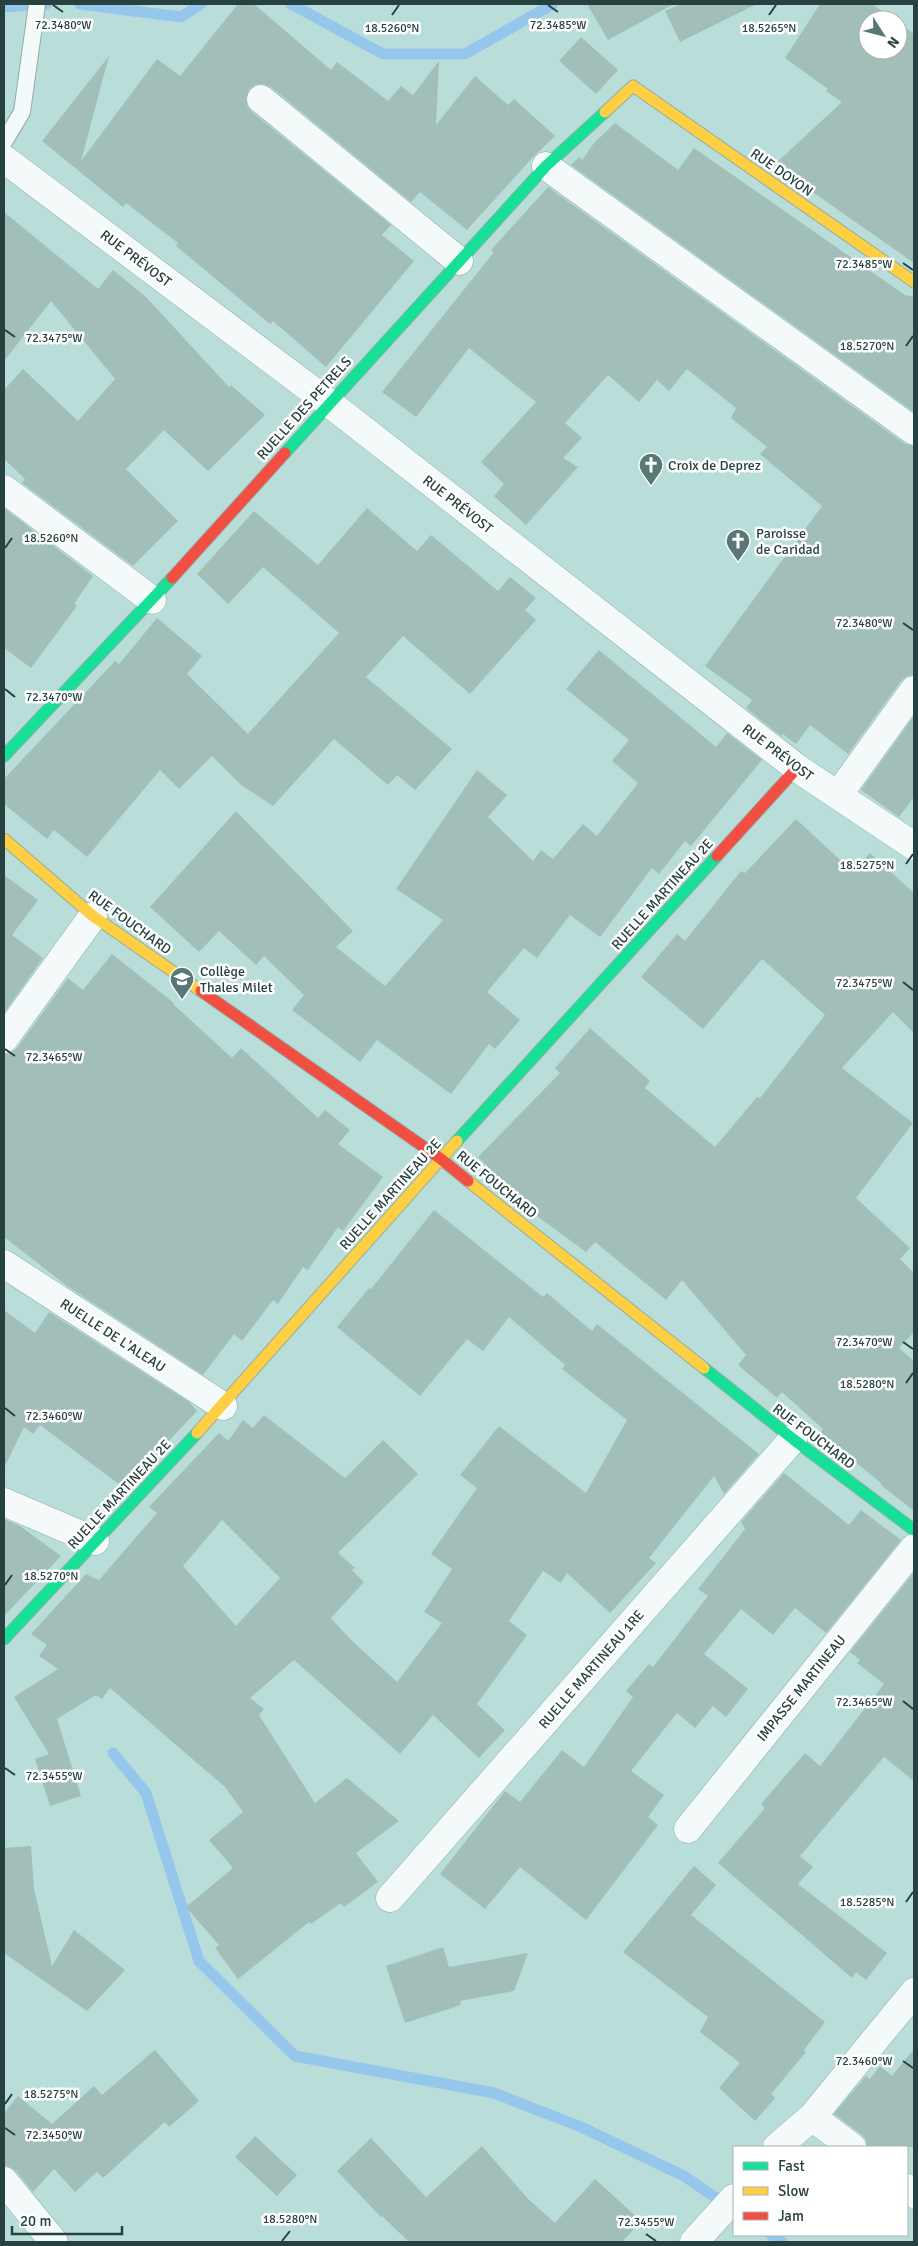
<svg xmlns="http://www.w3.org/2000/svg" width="918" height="2246" font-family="Signika,sans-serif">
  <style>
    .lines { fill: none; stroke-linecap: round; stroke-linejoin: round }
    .stream { stroke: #95c7ec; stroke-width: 11 }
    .building { fill: #a2beb8; fill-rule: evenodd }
    .lane-casing { stroke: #90adaa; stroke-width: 18 }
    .street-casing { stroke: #90adaa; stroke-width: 29 }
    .fast-casing { stroke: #90adaa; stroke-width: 13 }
    .slow-casing { stroke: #90adaa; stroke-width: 13 }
    .jam-casing { stroke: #90adaa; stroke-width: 13 }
    .lane { stroke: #f4faf9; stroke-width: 16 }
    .street { stroke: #f4faf9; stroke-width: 28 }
    .fast { stroke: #16e098; stroke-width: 11 }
    .slow { stroke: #ffcf43; stroke-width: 11 }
    .jam { stroke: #f24e42; stroke-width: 11 }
    .ticks { fill: none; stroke: #26413f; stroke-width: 2 }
    .labels { text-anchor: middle; stroke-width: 5; stroke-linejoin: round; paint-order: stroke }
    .street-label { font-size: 14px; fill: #26413f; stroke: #fff }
    .poi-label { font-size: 14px; fill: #26413f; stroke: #fff; text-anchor: start }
    .ticks-label { font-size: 12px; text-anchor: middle; fill: #26413f; stroke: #fff; stroke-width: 5; stroke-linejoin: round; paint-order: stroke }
  </style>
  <rect width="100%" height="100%" fill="#b9deda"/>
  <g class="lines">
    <path class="stream" d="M80 4 181 17 201 4
      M291 4 383 54H465L553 4
      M4 7 47 4
      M113 1753 146 1793 199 1961 295 2056 494 2093 581 2127 684 2176 728 2206
      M771 2235 782 2242"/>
  </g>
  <path class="building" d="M238 4H254L331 70 337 62 388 101 401 86 413 95 439 61 436 125 475 76 508 105 514 99 555 136 534 156 467 230 420 192 411 202 271 87 263 84 255 85 249 89 246 97 247 105 251 111 391 225 382 235 414 261 326 367 273 321 270 324 176 246 178 243 126 203 123 207 42 141 109 56 81 161 157 59 180 76Z
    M587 4H674L608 40Z
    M681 4H757L680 42 665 11Z
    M820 4H872L895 20H868V50H898V22L914 34V263L774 165 842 102 826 91 828 89 785 58Z
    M581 37 618 70 596 94 559 61Z
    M615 123 678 170 694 148 905 295 914 297V412L571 165 579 157 582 160 594 143Z
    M548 187 905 444 914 446V675L907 676 901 681 848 754 810 725 796 744 783 734 781 736 746 708 752 700 705 666 822 506 760 454 767 447 731 418 736 408 687 369 669 391 657 380 639 402 608 375 565 423 582 438 563 458 578 467 526 525 494 496 504 484 481 462 536 402 469 348 416 417 382 392 494 252 491 250Z
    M4 212 98 289 113 270 147 298 229 387 231 385 265 415 208 471 164 430 126 469 178 521 133 566 22 483 25 479 4 459V390L23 369 78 421 115 379 51 301 4 361Z
    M4 508 93 576 74 604 77 606 31 668 4 648Z
    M367 508 417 551 431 535 498 591 510 577 536 598 525 610 536 620 470 694 403 636 366 677 452 749 415 790 397 775 388 785 334 739 273 806 241 785 212 756 179 789 160 770 87 857 54 830 47 839 4 804V779L115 661 119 664 157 618 202 656 187 674 248 734 339 633 263 567 228 604 197 574 254 511 318 565Z
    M599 650 716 747 727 733 762 760 691 846 685 841 659 874 652 868 600 937 570 915 537 958 524 948 487 992 520 1020 495 1049 489 1044 451 1094 377 1040 360 1062 292 1010 304 995 264 956 256 965 219 931 199 952 150 907 236 811 353 931 336 947 385 986 443 920 396 889 477 770 507 795 488 817 533 861 541 850 553 859 583 824 597 836 638 783 612 761 629 740 566 689Z
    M914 716V797L899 817 861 790Z
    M796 819 853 872 870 853 914 893V1033L893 1012 842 1068 913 1123 856 1198 910 1248 900 1259 914 1273V1332L899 1348 914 1361V1511L881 1485 882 1484 820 1433 823 1429 782 1392 777 1398 738 1365 746 1355 682 1280 666 1300 595 1242 586 1252 537 1216 478 1157 560 1073 555 1068 590 1028 650 1081 645 1088 715 1147 757 1097 760 1098 825 1015 762 959 703 1029 641 977 677 934 685 941 741 871 745 873Z
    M4 875 38 900 12 935 43 958 4 1013Z
    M112 954 174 1003 173 1004 232 1058 241 1048 318 1118 325 1110 350 1130 338 1144 383 1177 343 1231 338 1227 308 1270 303 1267 278 1304 273 1300 242 1341 234 1334 203 1375 67 1286 4 1237V1054L11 1053 17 1048 68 978 83 990Z
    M434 1210 543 1297 547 1293 592 1331 597 1324 759 1454 724 1494 714 1476 649 1558 656 1563 610 1613 567 1573 561 1583 543 1571 509 1621 527 1635 477 1704 505 1730 479 1758 433 1715 400 1754 294 1660 250 1698 264 1709 259 1715 315 1803 347 1778 399 1821 356 1853 378 1882 344 1907 341 1903 311 1924 309 1922 238 1979 215 1948 219 1945 186 1907 233 1868 209 1840 243 1812 225 1787 110 1688 102 1699 96 1695 57 1719 81 1796 50 1806 35 1759 49 1754 14 1697 58 1669 39 1656 47 1645 31 1634 86 1574 99 1580 157 1513 149 1507 219 1433 228 1441 243 1420 253 1428 264 1415 345 1478 383 1440 418 1474 338 1553 355 1568 352 1570 364 1582 331 1618 350 1639 397 1682 442 1623 424 1612 452 1569 431 1554 477 1488 460 1475 499 1426 586 1493 627 1420 562 1369 565 1365 509 1317 483 1351 467 1339 420 1396 337 1327 369 1288 371 1289ZM222 1520 280 1578 236 1626 183 1566Z
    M4 1310 35 1333 49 1312 189 1402 197 1411 124 1488 40 1425 33 1434 24 1427 4 1468Z
    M784 1473 849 1525 861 1510 901 1540 826 1633 795 1608 773 1635 741 1609 704 1654 748 1689 726 1717 713 1706 695 1728 677 1713 631 1771 664 1795 648 1817 658 1825 586 1920 520 1867 485 1909 440 1874 505 1791 520 1802 562 1750 584 1767 633 1697 626 1691 649 1664 653 1667 708 1596 698 1589 745 1529 741 1522Z
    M4 1519 20 1526 61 1556 5 1615Z
    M914 1573V1781L884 1757 800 1856 813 1867 798 1884 887 1953 866 1980 856 1972 852 1978 718 1863 765 1808 761 1804 805 1753 820 1766 884 1684 857 1663 860 1660 850 1652Z
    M31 1846 34 1889 52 1966 74 1930 125 1970 87 2011 4 1953V1848Z
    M694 1866 716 1885 691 1915 825 2022 804 2050 806 2052 771 2094 775 2098 755 2121 719 2088 740 2063 700 2032 708 2017 623 1952Z
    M443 1947 449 1967 528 1953 514 1991 460 2001 461 2005 405 2023 386 1966Z
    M914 2049V2147H867L866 2140 862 2135 834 2114 866 2076 870 2079 880 2066 892 2076Z
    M155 2050 199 2101 169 2127 165 2122 103 2178 97 2172 75 2192 54 2169 33 2192 16 2171 10 2167 4 2166V2113L18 2096 52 2124 94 2086 102 2095Z
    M255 2136 297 2175 277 2196 235 2157Z
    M371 2138 426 2197 482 2146 528 2199 555 2223 595 2179 641 2221 622 2242H409L382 2216 381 2217 337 2171Z"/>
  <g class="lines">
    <defs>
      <path id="lane" d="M4 142 22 112 37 4"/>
      <path id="street" d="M261 99 459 261
        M4 159 329 403 797 768 914 846
        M546 166 914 431
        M4 489 152 600
        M838 795 914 690
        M4 1039 93 916
        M4 1264 223 1406
        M4 1502 95 1541
        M688 1829 914 1548
        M390 1898 793 1439
        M812 2117 852 2147
        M777 2147 812 2117 914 1992
        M4 2181 54 2242
        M907 2188 914 2194
        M694 2242 734 2198"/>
      <path id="fast" d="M285 453 546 166 605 112
        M4 756 172 578
        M457 1141 717 856
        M704 1368 793 1439 914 1530
        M4 1639 197 1433"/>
      <path id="slow" d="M605 112 633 86 914 282
        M4 839 93 916 201 991
        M468 1181 704 1368
        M197 1433 457 1141"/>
      <path id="jam" d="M172 578 285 453
        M717 856 797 768
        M201 991 441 1159 468 1181"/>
    </defs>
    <use href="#lane" class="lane-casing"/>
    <use href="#street" class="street-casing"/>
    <use href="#fast" class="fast-casing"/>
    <use href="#slow" class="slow-casing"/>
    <use href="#jam" class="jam-casing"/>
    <use href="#lane" class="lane"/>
    <use href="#street" class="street"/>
    <use href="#fast" class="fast"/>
    <use href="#slow" class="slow"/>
    <use href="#jam" class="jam"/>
  </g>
  <path class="ticks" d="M53 5 63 12M548 5 558 12M392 15 399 5M769 15 776 5M903 263 913 270M5 330 15 337M906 346 913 336M5 548 12 538M903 623 913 630M5 689 15 697M906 864 913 854M903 982 913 990M5 1049 15 1056M903 1342 913 1349M906 1383 913 1373M5 1408 15 1416M5 1585 12 1575M903 1701 913 1709M5 1768 15 1775M906 1902 913 1892M903 2061 913 2068M5 2104 12 2094M5 2128 15 2135M646 2234 656 2241M282 2241 290 2231"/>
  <defs>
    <symbol id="church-pin" viewBox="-11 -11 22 30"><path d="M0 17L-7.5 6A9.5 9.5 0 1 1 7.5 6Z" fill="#597875" stroke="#fff"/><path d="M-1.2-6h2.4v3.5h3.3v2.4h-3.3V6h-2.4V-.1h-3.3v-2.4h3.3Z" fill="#fff"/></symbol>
    <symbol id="school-pin" viewBox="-11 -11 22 30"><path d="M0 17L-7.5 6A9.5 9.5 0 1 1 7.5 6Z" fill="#597875" stroke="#fff"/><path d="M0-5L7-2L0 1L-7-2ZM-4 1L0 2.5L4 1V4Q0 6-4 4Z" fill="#fff"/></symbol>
  </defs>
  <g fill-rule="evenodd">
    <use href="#church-pin" x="637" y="451" width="28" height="38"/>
    <use href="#church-pin" x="724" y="527" width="28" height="38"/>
    <use href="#school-pin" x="168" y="965" width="28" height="38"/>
  </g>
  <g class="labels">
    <g class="street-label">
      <text transform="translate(782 172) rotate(35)" y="5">RUE DOYON</text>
      <text transform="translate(136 258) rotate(37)" y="5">RUE PRÉVOST</text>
      <text transform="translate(304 408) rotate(-48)" y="5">RUELLE DES PETRELS</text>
      <text transform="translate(458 504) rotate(38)" y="5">RUE PRÉVOST</text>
      <text transform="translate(778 752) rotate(37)" y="5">RUE PRÉVOST</text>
      <text transform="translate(662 894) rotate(-48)" y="5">RUELLE MARTINEAU 2E</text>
      <text transform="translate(130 922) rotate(36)" y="5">RUE FOUCHARD</text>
      <text transform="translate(497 1184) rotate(39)" y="5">RUE FOUCHARD</text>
      <text transform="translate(390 1194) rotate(-48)" y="5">RUELLE MARTINEAU 2E</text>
      <text transform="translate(113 1335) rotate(33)" y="5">RUELLE DE L'ALEAU</text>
      <text transform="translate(814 1436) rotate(37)" y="5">RUE FOUCHARD</text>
      <text transform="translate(119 1494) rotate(-47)" y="5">RUELLE MARTINEAU 2E</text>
      <text transform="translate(591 1669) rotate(-49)" y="5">RUELLE MARTINEAU 1RE</text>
      <text transform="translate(801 1688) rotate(-51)" y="5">IMPASSE MARTINEAU</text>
    </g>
    <g class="poi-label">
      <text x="668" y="470">Croix de Deprez</text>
      <text x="756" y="538">Paroisse<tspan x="756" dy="16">de Caridad</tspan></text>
      <text x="200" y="976">Collège<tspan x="200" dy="16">Thales Milet</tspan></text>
    </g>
  </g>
  <g class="ticks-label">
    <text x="63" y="29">72.3480°W</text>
    <text x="558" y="29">72.3485°W</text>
    <text x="392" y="32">18.5260°N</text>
    <text x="769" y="32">18.5265°N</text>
    <text x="864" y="268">72.3485°W</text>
    <text x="54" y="342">72.3475°W</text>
    <text x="867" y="350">18.5270°N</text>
    <text x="51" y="542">18.5260°N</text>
    <text x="864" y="627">72.3480°W</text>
    <text x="54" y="701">72.3470°W</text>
    <text x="867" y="869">18.5275°N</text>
    <text x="864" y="987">72.3475°W</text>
    <text x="54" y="1061">72.3465°W</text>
    <text x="864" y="1346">72.3470°W</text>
    <text x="867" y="1388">18.5280°N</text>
    <text x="54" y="1420">72.3460°W</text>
    <text x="51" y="1580">18.5270°N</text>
    <text x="864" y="1706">72.3465°W</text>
    <text x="54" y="1780">72.3455°W</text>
    <text x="867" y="1906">18.5285°N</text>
    <text x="864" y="2065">72.3460°W</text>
    <text x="51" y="2098">18.5275°N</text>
    <text x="54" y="2139">72.3450°W</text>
    <text x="290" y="2223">18.5280°N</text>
    <text x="646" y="2226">72.3455°W</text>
  </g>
  <rect width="918" height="2246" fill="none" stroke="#26413f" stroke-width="10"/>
  <rect x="733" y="2146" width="175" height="90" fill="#ffffff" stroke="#a8b3b2"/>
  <rect x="743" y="2162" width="25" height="8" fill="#16e098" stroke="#a8b3b2"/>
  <text x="778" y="2171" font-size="15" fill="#26413f">Fast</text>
  <rect x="743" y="2187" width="25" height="8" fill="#ffcf43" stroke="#a8b3b2"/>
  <text x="778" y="2196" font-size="15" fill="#26413f">Slow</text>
  <rect x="743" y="2212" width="25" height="8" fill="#f24e42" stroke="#a8b3b2"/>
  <text x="778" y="2221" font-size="15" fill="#26413f">Jam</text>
  <g transform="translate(883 35) rotate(126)"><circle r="24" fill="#ffffff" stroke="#a8b3b2"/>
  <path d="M0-4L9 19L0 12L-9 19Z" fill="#597875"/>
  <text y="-8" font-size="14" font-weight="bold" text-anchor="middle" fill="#26413f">N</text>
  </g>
  <path d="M12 2226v8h110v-8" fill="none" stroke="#26413f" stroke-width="2.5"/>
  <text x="20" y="2226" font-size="15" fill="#26413f" stroke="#ffffff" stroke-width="4" paint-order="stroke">20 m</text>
</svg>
